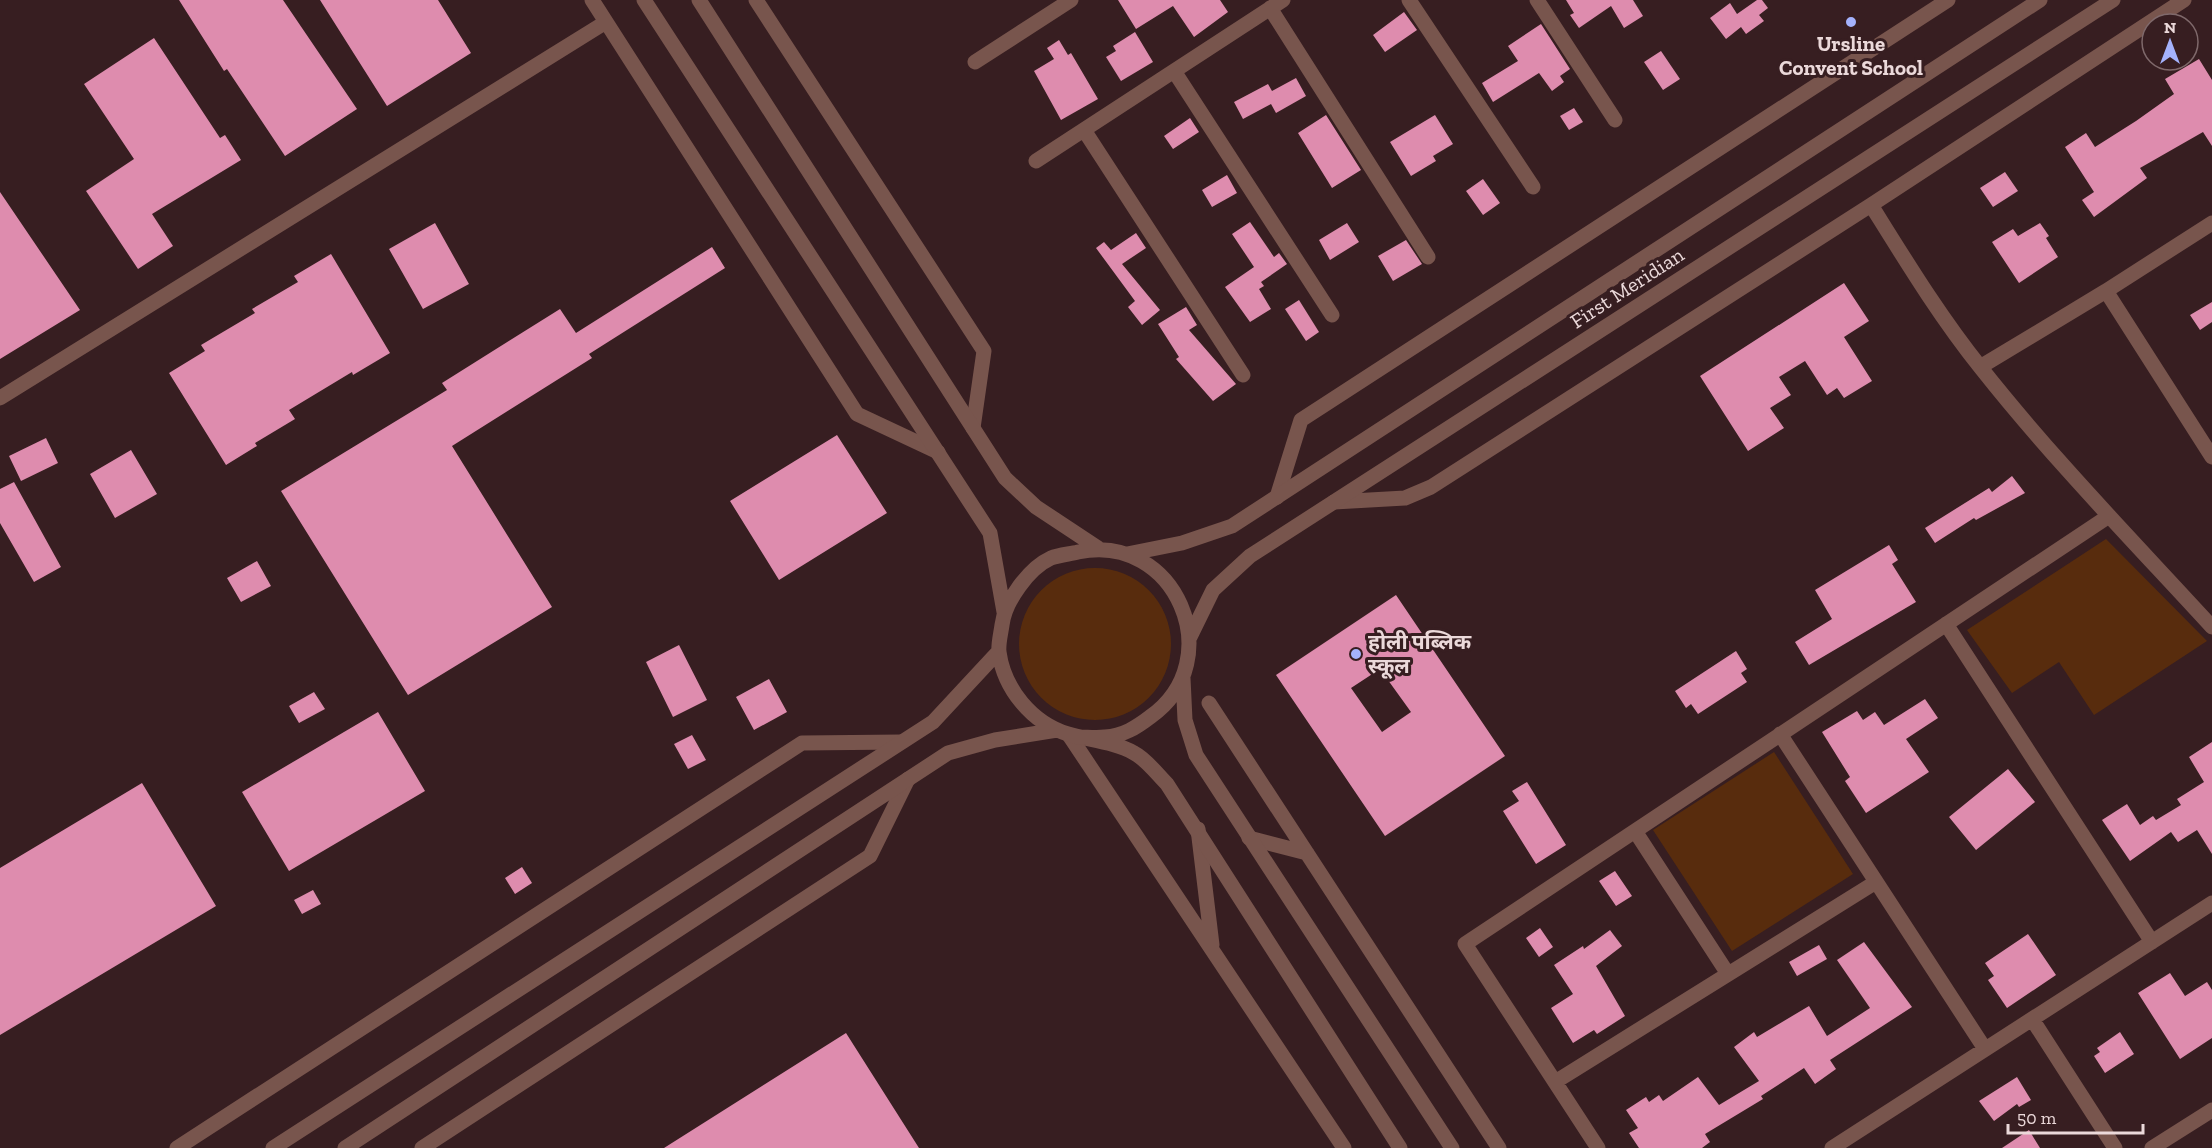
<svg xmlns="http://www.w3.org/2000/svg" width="2212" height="1148" font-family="'Zilla Slab','Noto Sans Devanagari',serif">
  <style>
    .green { fill: #582c0d }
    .building { fill: #de8cae; fill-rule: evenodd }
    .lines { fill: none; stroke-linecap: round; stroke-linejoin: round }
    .minor { stroke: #78554d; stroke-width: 15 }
    .tertiary { stroke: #78554d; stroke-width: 15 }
    .poi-dot { fill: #a4b2fc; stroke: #371e21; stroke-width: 2 }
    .labels { text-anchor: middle; stroke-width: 6; stroke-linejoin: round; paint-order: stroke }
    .poi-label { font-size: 21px; font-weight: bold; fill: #ebd9da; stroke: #371e21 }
    .street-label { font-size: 21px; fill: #ebd9da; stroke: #371e21 }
  </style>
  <rect width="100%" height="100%" fill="#371e21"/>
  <path class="green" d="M2106 539 2207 641 2094 715 2059 662 2012 693 1967 630Z
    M1019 644a76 76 0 1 1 152 0a76 76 0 1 1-152 0Z
    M1774 752 1853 874 1732 951 1653 830Z"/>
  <path class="building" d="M179 0H283L357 109 285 156 227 69 224 71Z
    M320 0H438L471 53 387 106Z
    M1118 0H1220L1228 12 1194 37 1173 6 1136 29Z
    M1566 0H1633L1643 16 1624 28 1611 6 1579 28 1570 15 1574 13Z
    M1757 0H1762L1768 8 1759 15 1764 21 1746 34 1741 27 1726 39 1710 18 1730 3 1737 14Z
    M1404 12 1417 30 1385 52 1373 35Z
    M1541 24 1570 69 1560 76 1564 82 1552 91 1539 73 1493 102 1482 83 1518 61 1508 46Z
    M1135 32 1153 62 1121 81 1106 57 1116 51 1113 46Z
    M154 38 220 138 225 135 241 160 152 214 173 246 138 269 86 191 134 159 84 84Z
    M1059 40 1068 55 1071 53 1098 99 1061 120 1034 71 1054 59 1047 48Z
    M1661 51 1680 79 1663 90 1644 62Z
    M2199 59 2212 80V146L2203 132 2140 168 2147 178 2094 217 2082 200 2094 192 2065 147 2086 133 2095 147 2136 121 2174 94 2165 79Z
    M1296 78 1306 96 1276 113 1271 104 1243 119 1234 102 1268 84 1272 91Z
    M1574 108 1583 122 1569 130 1560 116Z
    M1326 115 1361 170 1332 188 1298 133Z
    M1435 115 1453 144 1433 156 1436 161 1411 176 1390 142Z
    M1190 118 1199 132 1173 149 1164 136Z
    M2005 172 2018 191 1993 207 1980 188Z
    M1227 175 1237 193 1212 207 1202 190Z
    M1483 179 1500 203 1483 215 1466 191Z
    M0 192 80 310 0 359Z
    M1250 222 1274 257 1279 253 1287 264 1261 282 1264 286 1259 289 1271 309 1250 322 1225 287 1254 267 1232 234Z
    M435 223 469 284 423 309 389 249Z
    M1347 223 1359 242 1330 260 1319 240Z
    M2040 223 2049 236 2046 238 2058 257 2019 283 1992 242 2013 229 2018 236Z
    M1136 233 1146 248 1122 264 1160 310 1142 325 1128 307 1135 301 1096 248 1104 242 1111 250Z
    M1406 240 1422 264 1393 281 1378 256Z
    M712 247 725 268 589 354 592 358 452 446 552 607 408 695 281 491 447 390 442 383 560 309 576 333Z
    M331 254 390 353 353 375 352 372 289 410 295 419 255 443 257 446 226 465 169 373 205 351 201 345 255 313 252 309 298 282 294 276Z
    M1844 283 1869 321 1844 337 1872 381 1844 398 1837 388 1827 395 1805 361 1779 377 1791 395 1770 408 1784 428 1748 451 1700 376Z
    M1299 300 1319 332 1306 341 1285 309Z
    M2212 302V322L2200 330 2190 315Z
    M1186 307 1197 325 1189 330 1236 384 1213 401 1176 359 1179 357 1158 324Z
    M837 435 887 513 779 580 730 501Z
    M46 438 58 463 21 481 9 456Z
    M131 450 157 494 115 518 90 474Z
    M2012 476 2025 493 1976 520 1974 518 1935 543 1925 528 1989 488 1992 492Z
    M14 482 61 567 34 582 0 523V489Z
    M1889 545 1898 560 1892 564 1916 602 1809 665 1795 642 1832 619 1815 590Z
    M257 561 271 586 241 602 227 578Z
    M1396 595 1505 756 1385 836 1276 675ZM1380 669 1411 712 1382 732 1351 688Z
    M679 645 707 700 673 717 646 662Z
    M1736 651 1747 669 1741 673 1747 682 1698 714 1691 704 1686 708 1675 691Z
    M769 679 787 712 754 730 736 697Z
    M314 692 325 709 299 723 289 706Z
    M1925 699 1938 718 1906 739 1929 772 1866 813 1845 781 1850 777 1822 732 1857 711 1863 720 1875 712 1884 725Z
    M378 712 425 791 289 871 242 792Z
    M692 735 706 760 688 769 674 744Z
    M2212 742V854L2197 830 2178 842 2171 832 2130 861 2102 820 2127 804 2140 825 2153 816 2156 820 2181 805 2177 799 2204 782 2189 757Z
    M2008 769 2035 802 1976 850 1949 817Z
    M1527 782 1566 845 1536 864 1503 811 1519 801 1512 791Z
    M142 783 216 906 0 1035V868Z
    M522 867 532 883 515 894 505 878Z
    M1615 871 1632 896 1616 906 1599 881Z
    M313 890 321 904 302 914 294 900Z
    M1540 928 1553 947 1539 957 1526 938Z
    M1610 930 1622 946 1596 966 1625 1016 1597 1034 1594 1030 1573 1043 1551 1008 1573 994 1554 965 1583 946 1584 949Z
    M2028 934 2056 975 2007 1008 1988 980 1994 976 1985 963Z
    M1864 942 1912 1007 1830 1060 1836 1069 1815 1084 1804 1068 1761 1096 1763 1099 1705 1134 1710 1142 1702 1148H1639L1629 1133 1638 1128 1626 1110 1646 1097 1649 1102 1659 1095 1663 1101 1698 1077 1719 1105 1759 1081 1734 1047 1754 1032 1757 1037 1809 1006 1827 1036 1870 1008 1837 960Z
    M1819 945 1827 959 1797 976 1789 962Z
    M2170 973 2185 996 2207 982 2212 990V1038L2180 1059 2138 993Z
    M2120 1032 2134 1054 2105 1073 2094 1056 2100 1052 2097 1048Z
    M846 1033 919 1148H664Z
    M2017 1077 2031 1100 2019 1107 2017 1104 1994 1121 1979 1101Z
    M2029 1130 2040 1148H2002Z"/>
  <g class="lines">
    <path class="minor" d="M592 0 857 414 938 452
      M756 0 984 351 973 428
      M1409 0 1533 187
      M1537 0 1615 120
      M1270 8 1428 257
      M975 62 1071 0
      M1174 71 1332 315
      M1084 130 1243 375
      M1036 161 1283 0
      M1871 205C1906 261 1940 317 1981 368 2053 459 2134 542 2212 627
      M2106 291 2212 457
      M1980 367 2106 291 2212 223
      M0 398 606 22
      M1277 497 1301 420 1948 0
      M1334 502 1405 498 1431 487 1871 205 2184 0
      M1946 624 2152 942
      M1209 703 1499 1148
      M1780 734 1985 1049
      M1069 735 1344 1148
      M1198 829 1212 945
      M1635 831 1728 974
      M1249 838 1307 853
      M2032 1019 2115 1148
      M1555 1082 1876 882
      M177 1148 802 743 901 742
      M422 1148 870 856 908 779
      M1598 1148 1465 944 2109 516
      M1832 1148 2212 903
      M2152 1148 2212 1110"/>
    <path class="tertiary" d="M644 0 990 533 1004 612
      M699 0 1005 478 1036 507 1098 548
      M1127 554 1182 543 1232 526 2040 0
      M1190 637 1213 590 1250 556 2113 0
      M1183 678 1185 720 1196 755 1452 1148
      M1078 737C1087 737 1097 738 1105 737 1123 736 1137 727 1150 717 1231 660 1175 531 1078 552 1070 554 1059 555 1051 558 1029 568 1005 601 1002 625 1001 633 998 644 999 652 1004 689 1032 723 1068 734 1088 740 1115 742 1134 753 1146 759 1157 774 1167 784L1400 1148
      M273 1148 933 722 999 651
      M345 1148 948 753 995 740 1057 730"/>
  </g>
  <g class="poi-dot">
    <circle cx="1851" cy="22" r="6"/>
    <circle cx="1356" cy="654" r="6"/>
  </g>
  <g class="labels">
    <g class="poi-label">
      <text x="1851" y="51">Ursline<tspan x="1851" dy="24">Convent School</tspan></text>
      <text x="1368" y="649" text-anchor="start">होली पब्लिक<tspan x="1368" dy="24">स्कूल</tspan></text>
    </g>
    <g class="street-label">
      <text transform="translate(1627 288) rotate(-33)" y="7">First Meridian</text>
    </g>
  </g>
  <g transform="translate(2170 42)"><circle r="28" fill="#371e21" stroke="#7f696b" stroke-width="1.5"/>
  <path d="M0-4.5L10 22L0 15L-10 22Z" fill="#a4b2fc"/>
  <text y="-9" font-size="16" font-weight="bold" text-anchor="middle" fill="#ebd9da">N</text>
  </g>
  <path d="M2008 1124v9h135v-9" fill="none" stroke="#ebd9da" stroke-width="3"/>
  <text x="2017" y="1124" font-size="18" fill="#ebd9da" stroke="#371e21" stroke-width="4.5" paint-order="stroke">50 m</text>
</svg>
